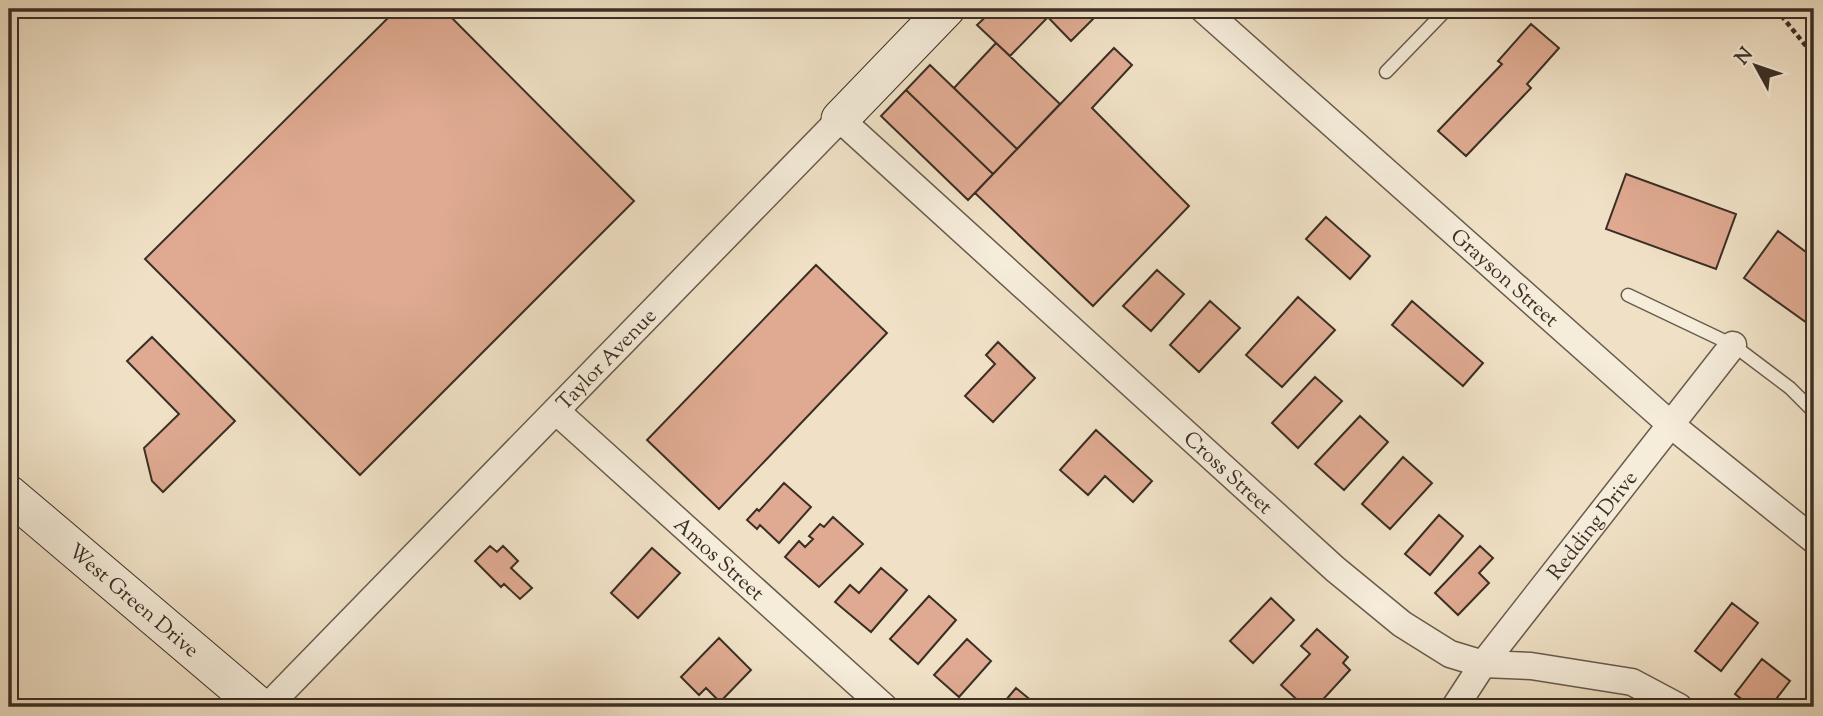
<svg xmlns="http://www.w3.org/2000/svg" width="1823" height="716" font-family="'Sorts Mill Goudy',serif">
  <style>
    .building { fill: #dfaa91; stroke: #3b2f25; stroke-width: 2 }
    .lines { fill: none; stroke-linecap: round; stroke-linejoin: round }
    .lane-casing { stroke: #685c4d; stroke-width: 15 }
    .street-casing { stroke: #685c4d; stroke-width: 29 }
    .secondary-casing { stroke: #3b2f25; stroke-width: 39 }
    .path { stroke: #3b2f25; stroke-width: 4.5; stroke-dasharray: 5 3.5; stroke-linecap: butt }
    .lane { stroke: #f5ecda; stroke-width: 12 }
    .street { stroke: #f5ecda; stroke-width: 26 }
    .secondary { stroke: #f5ecda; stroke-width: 37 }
    .labels { text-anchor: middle; stroke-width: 6; stroke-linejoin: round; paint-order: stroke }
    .street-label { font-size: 21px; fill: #3b2f25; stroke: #f5ecda }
  </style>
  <rect width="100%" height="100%" fill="#f0e1c6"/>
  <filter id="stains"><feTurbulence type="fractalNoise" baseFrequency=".00286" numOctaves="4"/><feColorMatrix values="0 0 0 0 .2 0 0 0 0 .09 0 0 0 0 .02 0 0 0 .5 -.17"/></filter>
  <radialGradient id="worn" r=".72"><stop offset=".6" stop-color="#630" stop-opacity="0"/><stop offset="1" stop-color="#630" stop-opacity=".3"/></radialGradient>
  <path class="building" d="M397 9H443L634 201 360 475 145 259Z
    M994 9H1040L1048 17 1010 56 977 25Z
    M1040 9H1103L1071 41Z
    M1531 24 1559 48 1527 84 1531 88 1466 156 1438 131 1502 64 1498 61Z
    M996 43 1060 104 1017 149 954 88Z
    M1114 48 1132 65 1092 108 1189 206 1093 306 975 193Z
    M930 65 1017 149 993 174 906 90Z
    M906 90 993 174 968 200 881 116Z
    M1626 174 1736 214 1716 269 1606 229Z
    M1326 217 1370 256 1350 279 1306 239Z
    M1778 231 1814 258V328L1744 278Z
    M816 265 887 333 719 509 647 440Z
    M1157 270 1184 294 1151 331 1123 306Z
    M1298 297 1335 330 1282 387 1246 355Z
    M1210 301 1240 328 1199 372 1170 345Z
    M1412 301 1483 363 1463 386 1392 325Z
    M152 337 235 421 163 492 152 481 144 448 179 414 127 361Z
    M998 342 1035 378 993 422 965 396 995 364 986 355Z
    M1315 377 1342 401 1298 448 1272 423Z
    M1360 416 1388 442 1344 490 1315 464Z
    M1096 430 1152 481 1133 502 1105 476 1088 495 1060 470Z
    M1403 457 1432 483 1390 529 1362 504Z
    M784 483 811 507 779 543 760 525 757 529 747 520 757 509 759 511Z
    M1439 515 1463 536 1430 575 1405 554Z
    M833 517 863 544 819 587 785 557 799 541 805 547 813 539 809 536 820 524 824 527Z
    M490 546 497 552 503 546 518 561 511 568 532 588 520 599 504 584 501 587 475 561Z
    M1480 546 1493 558 1479 573 1489 583 1458 615 1435 593Z
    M652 548 680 573 638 618 611 593Z
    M881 568 907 590 871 632 835 602 850 585 859 593Z
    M929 596 956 620 918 664 890 639Z
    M1271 598 1294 620 1253 663 1230 641Z
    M1732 603 1758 623 1721 671 1695 651Z
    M1317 629 1348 657 1343 663 1350 670 1316 707H1305L1281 685 1310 654 1301 646Z
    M719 638 751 670 720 702 706 688 699 695 681 677Z
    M967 639 991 661 959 697 934 675Z
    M1762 659 1790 681 1770 707H1752L1735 694Z
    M1016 688 1039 707H1000Z"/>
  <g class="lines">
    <defs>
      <path id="lane" d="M1386 72 1447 9
        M1628 295 1733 345 1790 388 1814 412"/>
      <g id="street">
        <path id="s1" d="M1203 9 1670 424 1814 540"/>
        <path id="s2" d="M556 411 884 707"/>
        <path id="s3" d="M267 707 840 119 1335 569 1402 624 1450 654 1483 664 1531 666 1632 682 1679 707"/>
        <path id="s4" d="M1455 707 1483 664 1733 345"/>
      </g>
      <g id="secondary">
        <path d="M840 119 946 9"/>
        <path id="s5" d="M9 494 260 707"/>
      </g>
    </defs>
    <use href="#lane" class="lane-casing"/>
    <use href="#street" class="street-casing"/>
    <use href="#secondary" class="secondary-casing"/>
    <path class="path" d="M1776 9 1814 56"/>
    <use href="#lane" class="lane"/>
    <use href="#street" class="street"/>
    <use href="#secondary" class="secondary"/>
  </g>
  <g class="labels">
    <g class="street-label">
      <text dy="7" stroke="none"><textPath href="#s1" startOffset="404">Grayson Street</textPath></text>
      <text dy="7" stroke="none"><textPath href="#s3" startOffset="486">Taylor Avenue</textPath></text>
      <text dy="7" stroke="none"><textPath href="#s3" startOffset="1346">Cross Street</textPath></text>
      <text dy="7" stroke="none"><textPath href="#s4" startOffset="228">Redding Drive</textPath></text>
      <text dy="7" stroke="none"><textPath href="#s2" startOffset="220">Amos Street</textPath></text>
      <text dy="7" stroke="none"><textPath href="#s5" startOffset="164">West Green Drive</textPath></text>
    </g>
  </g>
  <rect width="1823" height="716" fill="none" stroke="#f0e1c6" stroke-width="35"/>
  <rect x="10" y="10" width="1802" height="695" fill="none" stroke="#3b2f25" stroke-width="3.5"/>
  <rect x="18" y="18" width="1788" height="681" fill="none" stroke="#3b2f25" stroke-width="2"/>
  <g transform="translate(1756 66) rotate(310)" stroke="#f5ecda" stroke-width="5" paint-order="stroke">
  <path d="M0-5L12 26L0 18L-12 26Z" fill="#3b2f25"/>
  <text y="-10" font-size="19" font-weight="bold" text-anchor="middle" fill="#3b2f25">N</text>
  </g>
  <rect width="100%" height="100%" filter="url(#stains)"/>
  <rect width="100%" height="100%" fill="url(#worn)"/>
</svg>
